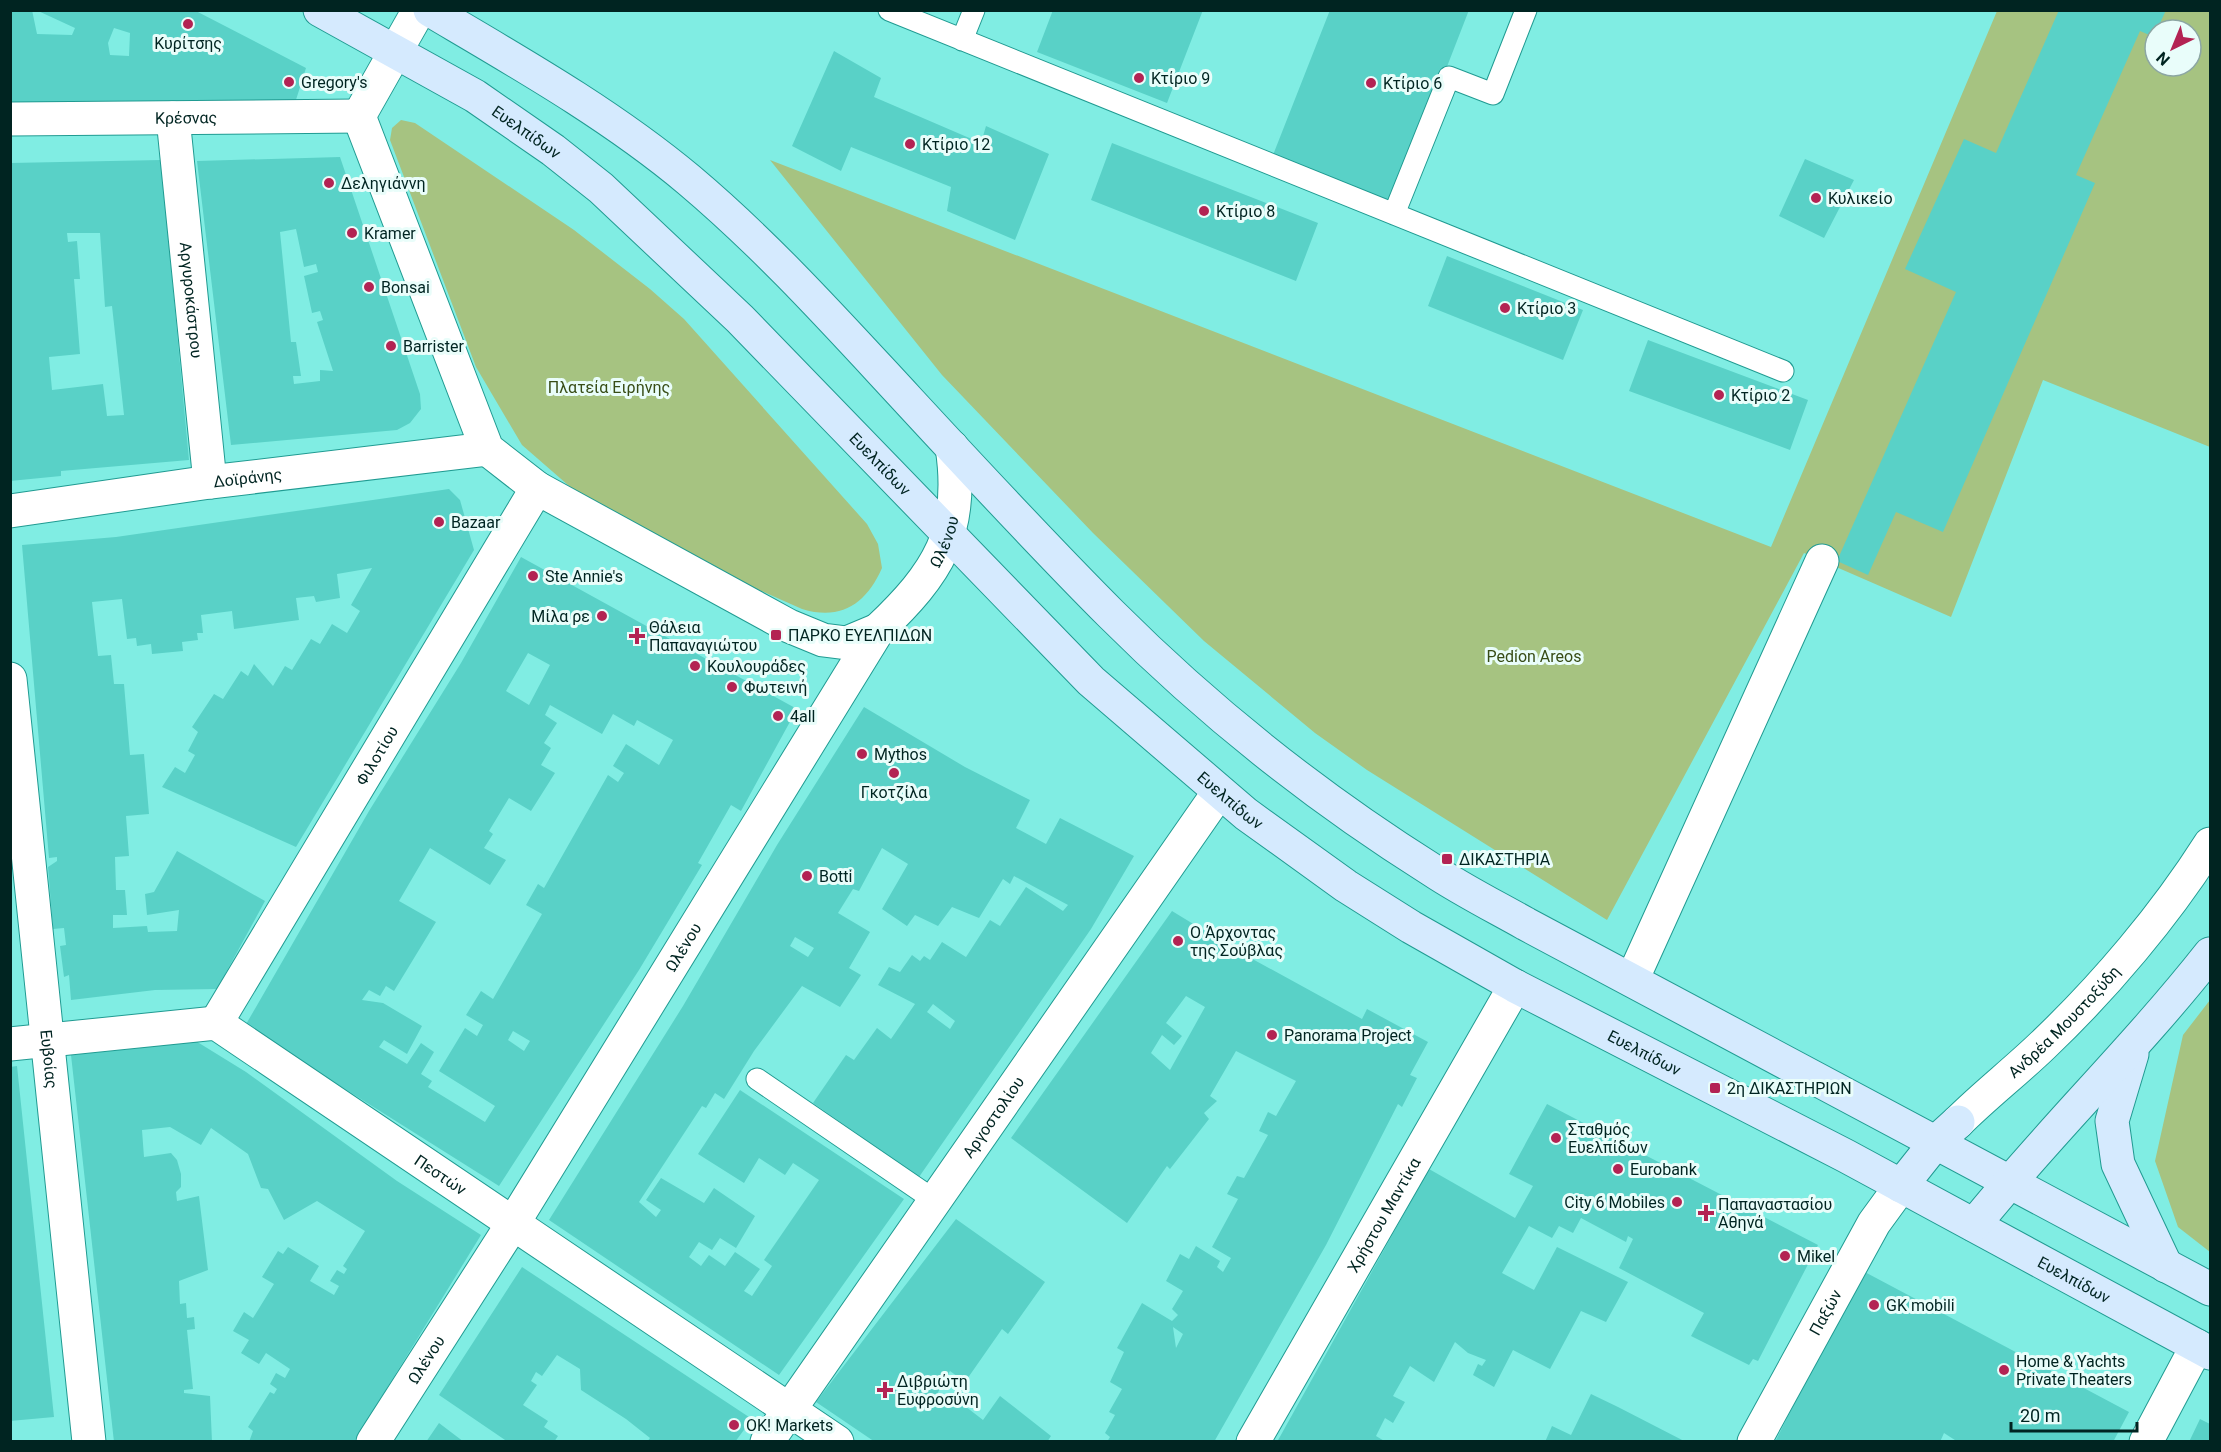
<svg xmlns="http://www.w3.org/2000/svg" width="2221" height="1452" font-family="Roboto,sans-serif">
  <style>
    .park { fill: #a6c381; fill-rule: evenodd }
    .building { fill: #59d1c7; fill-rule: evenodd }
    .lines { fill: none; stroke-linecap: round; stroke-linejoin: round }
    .lane-casing { stroke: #209b92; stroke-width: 23 }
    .street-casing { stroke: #209b92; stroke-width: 35 }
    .secondary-casing { stroke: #209b92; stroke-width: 35 }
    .lane { stroke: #fff; stroke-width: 21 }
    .street { stroke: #fff; stroke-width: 33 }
    .secondary { stroke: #d5eafe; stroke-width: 33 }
    .poi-dot { fill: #b32353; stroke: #e9fdfa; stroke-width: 2 }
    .labels { text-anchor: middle; stroke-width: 6; stroke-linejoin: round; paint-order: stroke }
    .poi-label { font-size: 16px; fill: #002421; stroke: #e9fdfa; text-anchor: start }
    .street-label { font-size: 16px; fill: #002421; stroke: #e9fdfa }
    .park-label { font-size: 16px; fill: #374c15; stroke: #e9fdfa }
  </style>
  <rect width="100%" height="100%" fill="#80ede3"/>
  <path class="park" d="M1997 11H2210V447L2043 380 1951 617 1804 553 1607 920 1367 770 1315 733 1204 641 1093 533 942 375 770 160 1771 547ZM2155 30H2191V66H2155Z
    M401 120 415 123 574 230 650 289 684 319 867 524 878 544 882 568C866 604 841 621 802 609L680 555 576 492 522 445 476 367 390 140 392 128Z
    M2210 1000V1252L2178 1227 2155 1161 2183 1035Z"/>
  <path class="building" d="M10 10H32L37 34 72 35 75 28 36 10H194L306 68 295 103 10 104ZM114 28 130 33 129 56 110 55 108 43Z
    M1053 10H1203L1167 103 1037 52Z
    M1330 10H1469L1394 203 1273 155Z
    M2059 10H2166L2157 30H2155L2154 37 2140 31 2076 175 2095 183 1943 532 1896 512 1868 575 1837 561 1956 292 1905 269 1964 139 1996 153Z
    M834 51 881 78 874 97 981 143 986 126 1049 154 1015 240 947 211 951 187 851 147 841 171 792 146Z
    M1112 143 1318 223 1296 281 1091 200Z
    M340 157 420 394 421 409 410 423 397 430 231 445 197 161ZM296 229 304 267 316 264 318 272 304 276 312 313 320 311 323 320 317 322 333 371 320 370V381L294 384 293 376H301L296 342H291L280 232Z
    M1805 159 1854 180 1824 238 1779 216Z
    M161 160 189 460 61 471V476L10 481V163ZM67 233H100L105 307 112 306 124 415 107 416 103 384 52 390 49 357 80 354 74 279H80L77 241 68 242Z
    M1447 256 1583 310 1563 360 1428 306Z
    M1648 340 1808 400 1790 450 1629 391Z
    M449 489 460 500 474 550 296 847 162 787 175 767 185 773 195 755 188 751 198 732 192 727 214 694 223 699 241 671 248 676 254 664 273 686 285 666 292 670 311 639 320 644 332 624 347 633 360 611 351 605 372 568 337 574 340 598 316 602 314 596 296 598 299 620 234 629 232 611 201 615 203 633H197L198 640 182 642 183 651 152 654 151 644 137 646 136 638 127 639 122 599 92 602 98 656 111 655 114 684H124L130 755 144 754 149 814 126 816 129 856 115 857 116 890H125L127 915H113V928L147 926 148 932 177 931 179 910 147 915 145 894 154 892 177 851 265 901 217 989 155 990 71 1000 69 975 64 977 60 946 66 945 64 928 53 929 48 867 57 861V857L49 858 22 545 116 537Z
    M521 557 797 709 741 811 731 805 698 863 702 865 639 970 499 1186 245 1026 369 811 461 663ZM528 653 550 665 529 705 506 691ZM550 705 602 734 613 714 634 726 637 720 673 740 659 765 626 744 613 766 624 773 618 782 608 775 544 888 538 884 526 905 542 914 493 999 481 991 466 1015 483 1025 477 1036 465 1028 439 1071 495 1106 485 1122 428 1087 432 1081 421 1074 434 1052 421 1043 407 1064 379 1047 384 1040 407 1054 422 1026 383 1003 362 1000 369 990 380 996 386 986 394 991 436 922 399 901 430 848 490 885 506 860 484 848 493 834 489 831 509 798 531 811 555 773 541 765 551 748 544 743 557 723 545 715ZM513 1031 530 1041 524 1051 508 1040Z
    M864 707 965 767 1030 800 1016 828 1046 844 1060 818 1134 856 1091 929 919 1177 813 1103 846 1055 854 1060 877 1028 891 1039 915 1004 878 985 889 967 900 972 912 955 920 961 924 956 930 960 942 942 966 957 990 920 1000 926 1026 887 1063 911 1068 905 1014 876 1010 884 1003 879 979 918 952 907 938 926 915 915 907 926 882 909 908 864 882 848 859 891 853 889 838 913 870 932 849 968 861 975 840 1007 802 986 754 1051 724 1099 715 1093 706 1108 702 1106 639 1202 656 1217 661 1210 646 1200 661 1178 704 1203 714 1188 755 1216 736 1248 720 1238 712 1250 699 1242 689 1257 701 1266 709 1255 725 1266 735 1252 760 1269 744 1291 752 1296 772 1266 764 1260 819 1180 793 1163 785 1175 759 1158 744 1183 698 1154 740 1090 904 1199 779 1375 549 1220 683 1006 777 845ZM795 937 814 948 808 957 790 946ZM933 1004 955 1021 950 1029 927 1012Z
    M1172 911 1236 950 1362 1019 1367 1009 1428 1042 1410 1075 1417 1078 1402 1107 1398 1104 1326 1245 1214 1442H1107L1110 1437 1105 1433 1115 1415 1109 1412 1122 1389 1110 1382 1124 1352 1117 1348 1142 1303 1172 1321 1178 1315 1172 1309 1183 1291 1166 1281 1180 1254 1189 1259 1196 1246 1220 1261 1217 1267 1223 1272 1231 1258 1212 1247 1238 1199 1227 1194 1237 1176 1244 1178 1268 1135 1259 1131 1268 1112 1276 1116 1296 1081 1236 1051 1210 1096 1217 1101 1204 1113 1209 1119 1170 1169 1167 1166 1127 1223 1011 1138ZM1186 996 1205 1007 1170 1070 1151 1053 1162 1035 1174 1045 1182 1036 1166 1023ZM1173 1327 1183 1334 1176 1348Z
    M186 1035 246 1072 397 1181 481 1235 354 1442H249L253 1431 248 1427 270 1392 274 1394 277 1389 270 1384 276 1373 285 1378 290 1369 266 1353 259 1364 241 1353 249 1340 233 1331 244 1312 253 1318 274 1284 262 1277 278 1251 283 1254 288 1247 319 1266 310 1281 334 1295 339 1286 330 1281 337 1270 344 1274 347 1269 343 1266 365 1231 317 1201 284 1220 268 1189 261 1188 248 1154 211 1128 201 1145 170 1127 142 1130 144 1157 171 1153 177 1160 181 1174V1187L176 1192 177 1201 199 1196 208 1270 179 1281 180 1304 186 1303 187 1318 194 1317 195 1329 187 1330 193 1389 184 1390V1393L210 1396 212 1442H114L71 1055 141 1048V1039Z
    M17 1066 54 1417 10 1421V1067Z
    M1547 1104 1818 1245 1758 1361 1753 1359 1749 1365 1691 1336 1704 1313 1619 1268 1633 1239 1628 1236 1626 1242 1581 1218 1573 1233 1559 1226 1552 1238 1529 1226 1502 1273 1534 1290 1557 1247 1628 1282 1606 1322 1581 1311 1550 1369 1513 1350 1494 1387 1473 1375 1478 1364 1482 1366 1486 1360 1468 1353 1455 1342 1434 1382 1410 1366 1393 1396 1405 1402 1393 1423 1385 1418 1376 1436 1386 1442H1277L1429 1169 1515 1218 1533 1186 1509 1174Z
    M956 1219 1045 1282 1008 1334 1002 1329 965 1382 950 1371 937 1394 957 1408 961 1403 983 1420 1000 1396 1051 1436 1047 1442H875L816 1402Z
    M522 1267 752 1419 735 1442H647L650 1438 626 1419 581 1390 580 1369 557 1355 542 1376 536 1372 531 1381 537 1385 523 1405 548 1421 544 1427 558 1436 554 1442H508L439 1395Z
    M1861 1270 2129 1412 2113 1442H1958L1944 1433 1940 1442H1775Z
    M1591 1394 1618 1407 1686 1442H1545L1552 1426 1571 1435Z
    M2200 1419 2210 1424V1442H2189Z
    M439 1423 464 1442H426Z"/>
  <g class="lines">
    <defs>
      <path id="lane" d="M889 10 1783 371
        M962 40 974 10
        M1394 214 1449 77 1493 94 1526 10
        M757 1079 934 1200"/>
      <g id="street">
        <path d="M359 116 487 449 537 488 789 626 823 640 847 643 878 630"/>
        <path d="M359 116 419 10"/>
        <path id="s1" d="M173 118 210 482"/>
        <path id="s2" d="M10 119 359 116"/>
        <path id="s3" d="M10 511 210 482 487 449"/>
        <path id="s4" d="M10 679 89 1442"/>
        <path d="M1632 980 1822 561"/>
        <path id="s5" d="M216 1023 537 488"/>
        <path id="s6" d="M10 1044 216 1023 837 1442"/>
        <path id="s7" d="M1958 1122C1985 1095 2015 1072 2043 1045 2104 987 2165 915 2210 844"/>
        <path id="s8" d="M373 1442 512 1225 878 630C938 573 965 532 952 447"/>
        <path id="s9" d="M767 1442 1219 792"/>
        <path id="s10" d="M1253 1442 1515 986"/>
        <path id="s11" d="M1754 1442 1874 1223 1901 1186"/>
        <path d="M2146 1442 2197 1346"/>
      </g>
      <g id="secondary">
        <path id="s12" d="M320 10 475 96 553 150 601 188 740 319 1091 681 1246 814 1346 886 1411 927 1515 986 1846 1156 2210 1353"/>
        <path d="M430 10C518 62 610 114 689 180 759 239 821 306 883 373 958 454 1033 536 1111 614 1208 711 1316 797 1432 870 1462 890 1494 906 1526 924L2210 1289"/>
        <path d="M2132 1054 2112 1121 2118 1164 2166 1266"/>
        <path d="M1901 1186 1936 1142 1958 1122"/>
        <path d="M1974 1225C2049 1132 2136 1048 2210 954"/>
      </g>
    </defs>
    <use href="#lane" class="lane-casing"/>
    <use href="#street" class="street-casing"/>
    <use href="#secondary" class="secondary-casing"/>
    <use href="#lane" class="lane"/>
    <use href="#street" class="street"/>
    <use href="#secondary" class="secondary"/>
  </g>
  <g class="poi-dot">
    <circle cx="188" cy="24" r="6"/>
    <circle cx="1139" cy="78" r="6"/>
    <circle cx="289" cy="82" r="6"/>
    <circle cx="1371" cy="83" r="6"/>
    <circle cx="910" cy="144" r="6"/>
    <circle cx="329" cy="183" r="6"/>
    <circle cx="1816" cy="198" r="6"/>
    <circle cx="1204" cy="211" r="6"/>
    <circle cx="352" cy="233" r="6"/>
    <circle cx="369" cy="287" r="6"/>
    <circle cx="1505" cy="308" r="6"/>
    <circle cx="391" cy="346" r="6"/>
    <circle cx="1719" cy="395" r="6"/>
    <circle cx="439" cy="522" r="6"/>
    <circle cx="533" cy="576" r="6"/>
    <circle cx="602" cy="616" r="6"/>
    <rect x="770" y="629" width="12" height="12" rx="3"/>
    <path d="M634 627h6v6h6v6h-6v6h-6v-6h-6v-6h6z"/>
    <circle cx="695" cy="666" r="6"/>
    <circle cx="732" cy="687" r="6"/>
    <circle cx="778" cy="716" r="6"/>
    <circle cx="862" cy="754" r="6"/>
    <circle cx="894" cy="773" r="6"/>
    <rect x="1441" y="853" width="12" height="12" rx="3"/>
    <circle cx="807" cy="876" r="6"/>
    <circle cx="1178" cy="941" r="6"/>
    <circle cx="1272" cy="1035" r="6"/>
    <rect x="1709" y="1082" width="12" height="12" rx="3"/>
    <circle cx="1556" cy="1138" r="6"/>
    <circle cx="1618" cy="1169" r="6"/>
    <circle cx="1677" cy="1202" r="6"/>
    <path d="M1703 1204h6v6h6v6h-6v6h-6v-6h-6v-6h6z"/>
    <circle cx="1785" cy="1256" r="6"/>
    <circle cx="1874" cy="1305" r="6"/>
    <circle cx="2004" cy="1370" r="6"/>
    <path d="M882 1381h6v6h6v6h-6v6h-6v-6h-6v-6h6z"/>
    <circle cx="734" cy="1425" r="6"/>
  </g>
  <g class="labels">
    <g class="poi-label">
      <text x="188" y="49" text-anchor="middle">Κυρίτσης</text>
      <text x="1151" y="84">Κτίριο 9</text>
      <text x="301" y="88">Gregory's</text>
      <text x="1383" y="89">Κτίριο 6</text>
      <text x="922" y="150">Κτίριο 12</text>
      <text x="341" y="189">Δεληγιάννη</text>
      <text x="1828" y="204">Κυλικείο</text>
      <text x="1216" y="217">Κτίριο 8</text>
      <text x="364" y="239">Kramer</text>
      <text x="381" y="293">Bonsai</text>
      <text x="1517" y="314">Κτίριο 3</text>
      <text x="403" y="352">Barrister</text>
      <text x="1731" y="401">Κτίριο 2</text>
      <text x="451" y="528">Bazaar</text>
      <text x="545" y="582">Ste Annie's</text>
      <text x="590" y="622" text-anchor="end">Μίλα ρε</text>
      <text x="649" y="633">Θάλεια<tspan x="649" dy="18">Παπαναγιώτου</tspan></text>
      <text x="788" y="641">ΠΑΡΚΟ ΕΥΕΛΠΙΔΩΝ</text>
      <text x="707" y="672">Κουλουράδες</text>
      <text x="744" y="693">Φωτεινή</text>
      <text x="790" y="722">4all</text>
      <text x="874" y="760">Mythos</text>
      <text x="894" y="798" text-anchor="middle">Γκοτζίλα</text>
      <text x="1459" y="865">ΔΙΚΑΣΤΗΡΙΑ</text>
      <text x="819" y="882">Botti</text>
      <text x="1190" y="938">Ο Άρχοντας<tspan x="1190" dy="18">της Σούβλας</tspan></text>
      <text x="1284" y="1041">Panorama Project</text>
      <text x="1727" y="1094">2η ΔΙΚΑΣΤΗΡΙΩΝ</text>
      <text x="1568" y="1135">Σταθμός<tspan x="1568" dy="18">Ευελπίδων</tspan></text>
      <text x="1630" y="1175">Eurobank</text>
      <text x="1665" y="1208" text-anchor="end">City 6 Mobiles</text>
      <text x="1718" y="1210">Παπαναστασίου<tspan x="1718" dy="18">Αθηνά</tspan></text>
      <text x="1797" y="1262">Mikel</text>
      <text x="1886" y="1311">GK mobili</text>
      <text x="2016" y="1367">Home &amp; Yachts<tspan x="2016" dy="18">Private Theaters</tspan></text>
      <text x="897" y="1387">Διβριώτη<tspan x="897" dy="18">Ευφροσύνη</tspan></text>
      <text x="746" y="1431">OK! Markets</text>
    </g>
    <g class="street-label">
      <text dy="6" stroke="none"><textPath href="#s2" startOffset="176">Κρέσνας</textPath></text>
      <text dy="6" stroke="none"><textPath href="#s12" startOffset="240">Ευελπίδων</textPath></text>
      <text dy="6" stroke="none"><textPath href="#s1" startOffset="183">Αργυροκάστρου</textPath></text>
      <text dy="6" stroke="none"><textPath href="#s12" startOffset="726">Ευελπίδων</textPath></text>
      <text dy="6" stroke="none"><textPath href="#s3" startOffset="240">Δοϊράνης</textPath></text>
      <text dy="6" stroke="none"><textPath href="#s8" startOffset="1068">Ωλένου</textPath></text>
      <text dy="6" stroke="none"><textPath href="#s5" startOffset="312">Φιλοτίου</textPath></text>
      <text dy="6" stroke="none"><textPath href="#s12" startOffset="1212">Ευελπίδων</textPath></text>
      <text dy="6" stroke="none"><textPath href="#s8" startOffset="584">Ωλένου</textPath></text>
      <text dy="6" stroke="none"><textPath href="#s7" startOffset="146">Ανδρέα Μουστοξύδη</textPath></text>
      <text dy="6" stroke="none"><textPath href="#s12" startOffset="1698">Ευελπίδων</textPath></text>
      <text dy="6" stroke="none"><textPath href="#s4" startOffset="382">Ευβοίας</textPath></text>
      <text dy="6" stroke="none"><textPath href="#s9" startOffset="396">Αργοστολίου</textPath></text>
      <text dy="6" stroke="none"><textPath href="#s6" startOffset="478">Πεστών</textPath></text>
      <text dy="6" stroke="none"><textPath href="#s10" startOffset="262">Χρήστου Μαντίκα</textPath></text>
      <text dy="6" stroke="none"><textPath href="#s12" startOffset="2184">Ευελπίδων</textPath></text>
      <text dy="6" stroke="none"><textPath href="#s11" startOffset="148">Παξών</textPath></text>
      <text dy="6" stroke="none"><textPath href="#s8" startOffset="98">Ωλένου</textPath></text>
    </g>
    <g class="park-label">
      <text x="609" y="393">Πλατεία Ειρήνης</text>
      <text x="1534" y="662">Pedion Areos</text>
    </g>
  </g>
  <rect width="2221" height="1452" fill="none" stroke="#002421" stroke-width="24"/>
  <g transform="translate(2173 48) rotate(223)"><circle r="28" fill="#e9fdfa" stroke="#8ca6a3" stroke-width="1.5"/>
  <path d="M0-4.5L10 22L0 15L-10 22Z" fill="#b32353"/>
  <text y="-9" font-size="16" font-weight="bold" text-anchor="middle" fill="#002421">N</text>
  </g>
  <path d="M2011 1422v9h126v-9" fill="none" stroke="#002421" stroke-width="3"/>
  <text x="2020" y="1422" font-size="18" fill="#002421" stroke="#e9fdfa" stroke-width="4.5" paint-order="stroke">20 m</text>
</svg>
